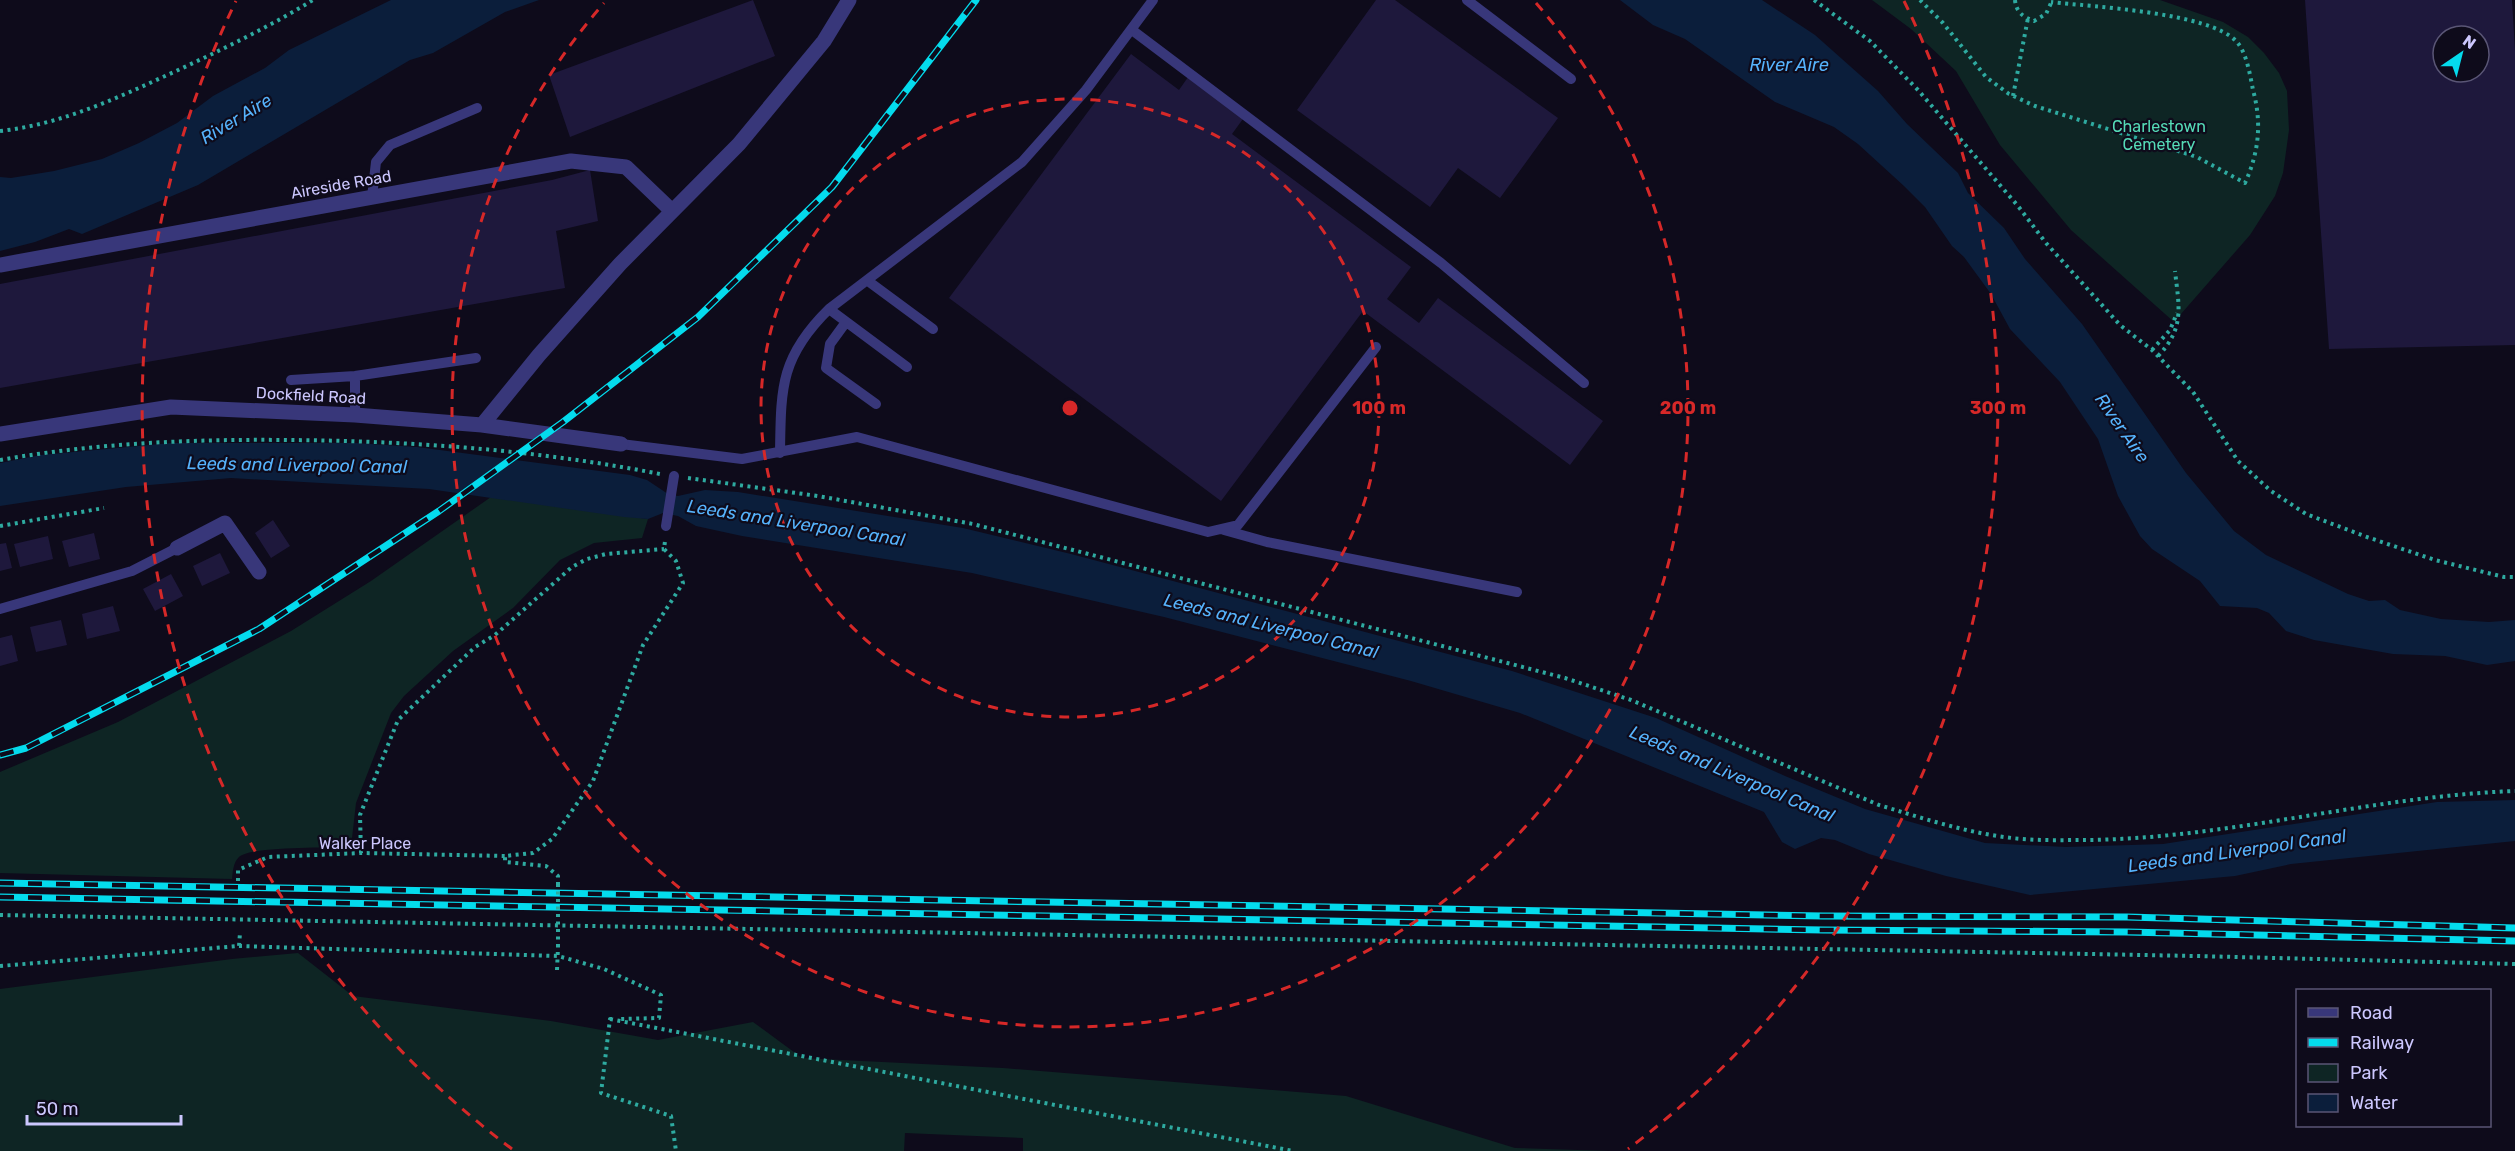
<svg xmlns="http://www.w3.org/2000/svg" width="2515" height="1151" font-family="Rubik,sans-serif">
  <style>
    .green { fill: #0e2524 }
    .water { fill: #0b1e3b }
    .building { fill: #1e183c; fill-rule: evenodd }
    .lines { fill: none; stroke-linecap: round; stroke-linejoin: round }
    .path { stroke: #2eaaa0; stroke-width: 4; stroke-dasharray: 3 4.5; stroke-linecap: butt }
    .lane { stroke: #38377a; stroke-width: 10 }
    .street { stroke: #38377a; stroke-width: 15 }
    .rail-casing { stroke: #04dbed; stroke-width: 7 }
    .rail { stroke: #0e0b1b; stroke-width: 4.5; stroke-dasharray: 14; stroke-linecap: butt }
    .path-bridge { stroke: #2eaaa0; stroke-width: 4; stroke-dasharray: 3 4.5; stroke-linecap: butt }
    .ring { fill: none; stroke: #d62828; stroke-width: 3; stroke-dasharray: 10 8 }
    .labels { text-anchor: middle; stroke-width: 4.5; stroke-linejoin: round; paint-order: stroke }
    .park-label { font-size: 16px; fill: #55dbb7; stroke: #0e0b1b }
    .street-label { font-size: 16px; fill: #ccc7fe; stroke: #0e0b1b }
    .water-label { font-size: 18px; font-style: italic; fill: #56b3fc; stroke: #0e0b1b }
    .centre { fill: #d62828; stroke: #0e0b1b; stroke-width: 3 }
    .ring-label { font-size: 18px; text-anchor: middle; font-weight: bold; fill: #d62828; stroke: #0e0b1b; stroke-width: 4.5; stroke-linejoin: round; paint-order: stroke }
  </style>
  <rect width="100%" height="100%" fill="#0e0b1b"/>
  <path class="green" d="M1872 0H2160L2223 22 2248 37 2264 53 2279 73 2287 91 2289 130 2283 173 2275 196 2250 235 2174 322 2071 230 2000 145 1956 71 1911 29Z
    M491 497 648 519 642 538 594 543 560 560 513 608 453 651 404 696 391 713 356 803 351 847C330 848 251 846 239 857 233 863 233 871 232 879L0 873V772L118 722 291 631 371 581Z
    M298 953 353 996 551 1021 658 1040 753 1022 802 1058 1003 1068 1346 1096 1515 1148 1609 1151H1023V1138L905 1133 904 1151H0V989L232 959Z"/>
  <path class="water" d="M391 0H539L505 12 433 53 410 60 198 185 82 234 69 229 35 242 0 251V177L11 178 54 171 102 159 139 143 177 123 213 96 265 68 289 50Z
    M1620 0H1762L1815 35 1878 91 1907 124 1958 173 1968 193 2004 228 2025 259 2082 324 2186 473 2234 531 2266 555 2348 594 2369 601 2385 600 2400 610 2441 619 2489 622 2515 620V661L2487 665 2445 656 2393 654 2314 640 2286 631 2269 613 2257 608 2220 606 2200 581 2152 549 2140 536 2118 496 2098 439 2060 382 2010 329 1991 294 1964 257 1952 246 1925 207 1904 186 1858 144 1834 127 1775 102 1685 39 1653 25Z
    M171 443H355L417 447 630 475 647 480 668 494 678 496 705 490 738 492 963 528 1071 554 1512 671 1656 718 1785 776 1865 809 1985 843 2066 847 2163 844 2437 802 2515 800V841L2291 864 2235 876 2030 895 1946 876 1869 854 1835 840 1821 838 1795 849 1782 842 1764 812 1520 713 1411 681 1164 617 972 573 742 536 696 526 678 516 663 513 648 519 624 517 429 489 231 478 126 487 0 506V463L41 455Z"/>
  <path class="building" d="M753 0 775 56 570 137 549 75Z
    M1376 0H1395L1558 118 1500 198 1458 168 1430 207 1297 110Z
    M2305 0H2512L2515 51V345L2329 349ZM2443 36H2479V72H2443Z
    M1131 54 1179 90 1193 70 1248 112 1232 134 1411 267 1387 299 1419 323 1438 298 1603 421 1570 465 1363 311 1221 501 949 298Z
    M590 170 598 221 556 231 565 288 0 388V284L552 180Z
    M273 520 290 546 271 558 255 533Z
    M94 533 100 559 69 567 62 541Z
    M48 536 53 559 20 567 14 544Z
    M6 543 12 568 0 571V544Z
    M220 553 230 573 202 586 193 566Z
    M171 574 183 596 155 611 143 589Z
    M113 606 120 631 87 639 82 614Z
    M61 620 67 645 36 652 30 627Z
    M12 635 18 661 0 666V638Z"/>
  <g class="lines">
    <path class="path" d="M1814 0 1870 41 1918 90 2018 206 2046 243 2120 325 2152 350 2193 392 2238 461 2271 491 2306 514 2367 537 2435 560 2504 577H2515
      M1920 0 1943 23 1986 77 2009 94 2035 106 2197 157 2245 183C2259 152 2262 123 2253 90 2250 75 2247 54 2237 42 2210 12 2093 7 2051 2
      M2015 0C2016 12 2023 17 2034 21L2046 14 2052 1
      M2013 96 2028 18
      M0 131C63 124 117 98 174 72 221 50 269 27 313 0
      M2152 350 2170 330 2177 313
      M2158 356C2185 328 2179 307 2175 271
      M0 460C96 443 192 439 289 440 414 441 537 450 660 474
      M688 478 818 496 973 524 1565 678 1631 700 1879 805C1922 818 1967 833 2012 838 2037 841 2064 840 2089 840 2233 838 2372 796 2515 791
      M0 526 104 508
      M361 853 360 815 398 720 475 647 495 635 572 567 587 559 606 554 664 549
      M238 881V870L268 857 361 853 505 856
      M558 885V876L546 866 505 862V856L533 853 552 839 593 781 643 645 683 583 676 561 664 549 665 541
      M0 915 2196 956 2515 964
      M239 946 558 956 604 969 661 995 659 1018 620 1019
      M0 966 239 946 240 933
      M557 970 558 947
      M610 1019 1293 1151
      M612 1019H610L601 1093 671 1116 676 1151"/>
    <path class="lane" d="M1467 0 1571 79
      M1132 30 1441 263 1584 383
      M372 197 376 162 390 145 477 108
      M868 281 933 329
      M829 309 907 367
      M846 322 830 344 826 368 876 404
      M291 380 355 376 476 358
      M355 415V376
      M621 444 742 459 857 437 1208 532 1238 525 1376 347
      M780 453C781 388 780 357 829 309L1022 162 1086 90 1153 0
      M666 526 674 476
      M1224 530 1267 542 1517 592
      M0 609 132 571 177 548"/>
    <path class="street" d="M0 265 571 161 626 167 672 211
      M482 425 539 355 620 264 739 144 824 41 849 0
      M0 434 171 407 355 415 482 425 621 444
      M177 548 225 523 259 572"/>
    <defs>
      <path id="rail" d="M0 755 26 748 259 629 439 511 563 422 698 317 832 187 976 0
        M0 883 1823 916 2127 917 2515 928
        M0 897 1823 930 2127 932 2515 941"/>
    </defs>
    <use href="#rail" class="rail-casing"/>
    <use href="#rail" class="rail"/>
    <path class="path-bridge" d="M558 947V885"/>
  </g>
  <g class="ring">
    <circle cx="1070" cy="408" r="309"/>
    <path d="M1536 3A618 618 0 1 1 604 3"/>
    <path d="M512 1149A928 928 0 0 1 236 1M1904 1A928 928 0 0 1 1628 1149"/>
  </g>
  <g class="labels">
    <g class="park-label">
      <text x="2159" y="132">Charlestown<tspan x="2159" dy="18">Cemetery</tspan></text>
    </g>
    <g class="street-label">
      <text transform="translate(341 184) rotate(-10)" y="6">Aireside Road</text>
      <text transform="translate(311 395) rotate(3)" y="6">Dockfield Road</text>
      <text x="365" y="849">Walker Place</text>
    </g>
    <g class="water-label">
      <text x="1789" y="71">River Aire</text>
      <text transform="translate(236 119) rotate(-31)" y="6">River Aire</text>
      <text transform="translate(2122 428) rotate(55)" y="6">River Aire</text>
      <text transform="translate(297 465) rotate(1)" y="6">Leeds and Liverpool Canal</text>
      <text transform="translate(796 523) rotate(9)" y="6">Leeds and Liverpool Canal</text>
      <text transform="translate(1271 626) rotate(14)" y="6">Leeds and Liverpool Canal</text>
      <text transform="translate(1732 774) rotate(23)" y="6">Leeds and Liverpool Canal</text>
      <text transform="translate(2237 851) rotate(-8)" y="6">Leeds and Liverpool Canal</text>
    </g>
  </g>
  <circle cx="1070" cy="408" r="9" class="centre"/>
  <g class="ring-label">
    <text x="1379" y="414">100 m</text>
    <text x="1688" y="414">200 m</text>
    <text x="1998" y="414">300 m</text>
  </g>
  <rect x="2296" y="989" width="195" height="138" fill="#0e0b1b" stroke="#5a5676" stroke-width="1.5"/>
  <rect x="2308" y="1008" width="30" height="9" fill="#38377a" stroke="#5a5676" stroke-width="1.5"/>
  <text x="2350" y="1019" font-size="18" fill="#ccc7fe">Road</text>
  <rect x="2308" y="1038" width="30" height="9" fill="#04dbed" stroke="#5a5676" stroke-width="1.5"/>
  <text x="2350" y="1049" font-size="18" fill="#ccc7fe">Railway</text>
  <rect x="2308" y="1064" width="30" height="18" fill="#0e2524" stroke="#5a5676" stroke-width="1.5"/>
  <text x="2350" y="1079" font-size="18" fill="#ccc7fe">Park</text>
  <rect x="2308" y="1094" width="30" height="18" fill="#0b1e3b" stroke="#5a5676" stroke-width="1.5"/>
  <text x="2350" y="1109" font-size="18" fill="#ccc7fe">Water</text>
  <g transform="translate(2461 54) rotate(35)"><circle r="28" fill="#0e0b1b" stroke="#5a5676" stroke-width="1.5"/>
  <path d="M0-4.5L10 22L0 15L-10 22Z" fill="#04dbed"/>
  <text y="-9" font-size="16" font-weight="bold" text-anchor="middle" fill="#ccc7fe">N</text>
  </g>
  <path d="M27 1115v9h154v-9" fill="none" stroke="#ccc7fe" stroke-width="3"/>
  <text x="36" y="1115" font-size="18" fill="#ccc7fe" stroke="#0e0b1b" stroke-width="4.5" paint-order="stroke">50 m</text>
</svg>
